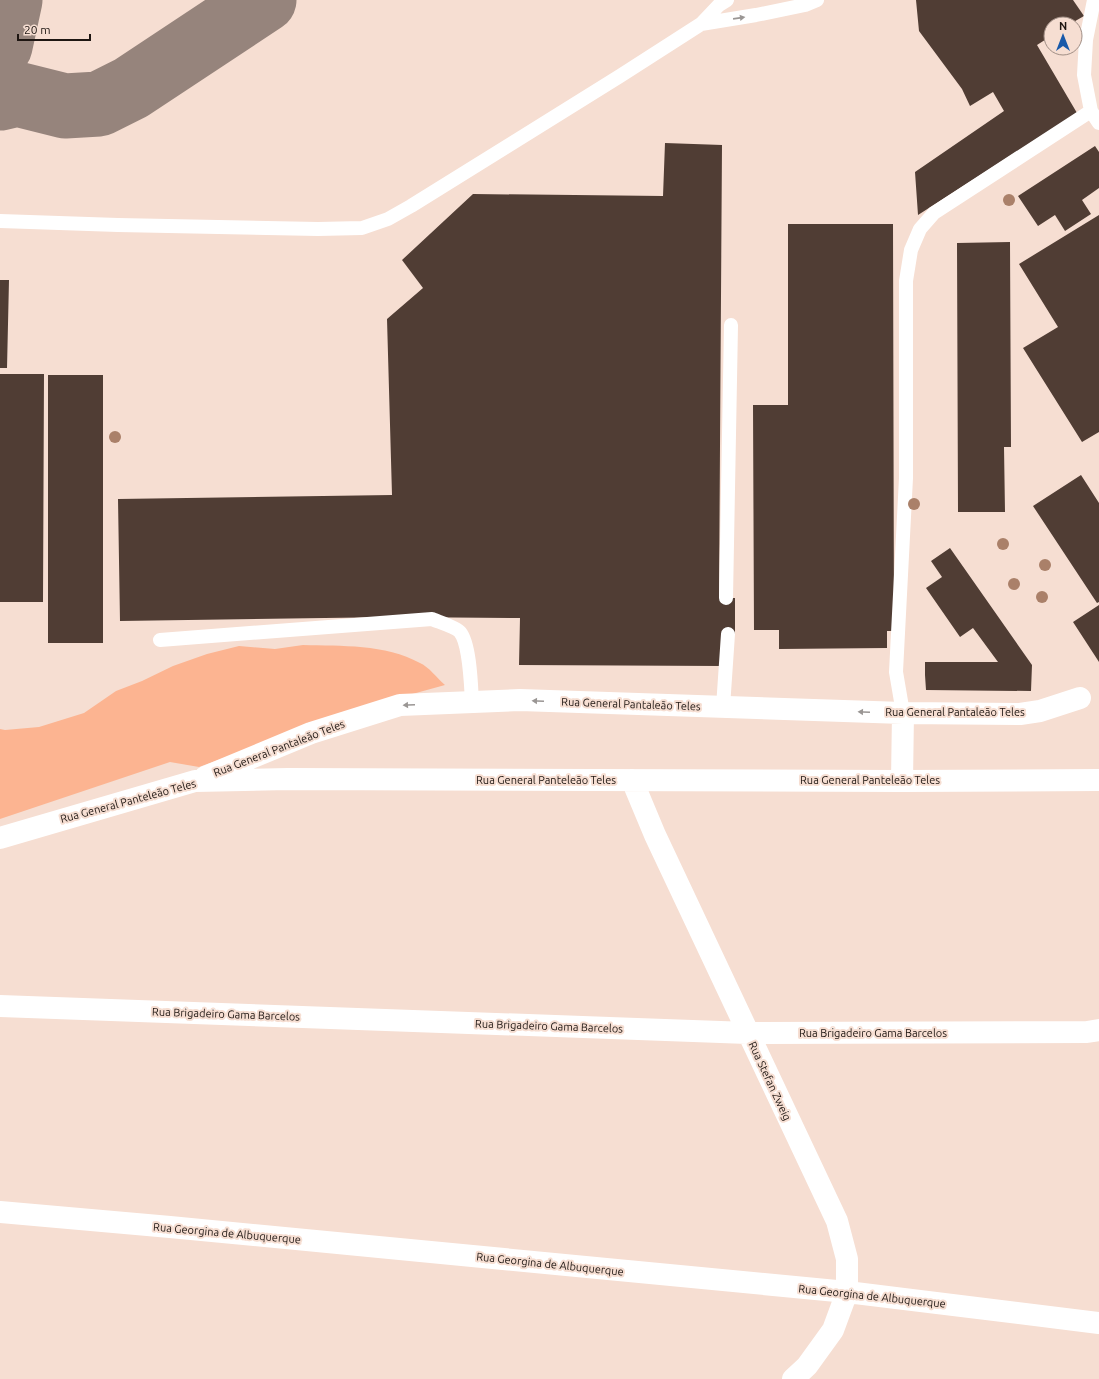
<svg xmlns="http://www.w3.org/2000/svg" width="1099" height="1379" font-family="Ubuntu,sans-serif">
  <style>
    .green { fill: #fcb491 }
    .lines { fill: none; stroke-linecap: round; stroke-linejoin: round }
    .taxiway { stroke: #96847c; stroke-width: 65 }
    .building { fill: #503d34 }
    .lane { stroke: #fff; stroke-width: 14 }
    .street { stroke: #fff; stroke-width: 22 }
    .tree { fill: #aa8069 }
    .oneway { fill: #9a9694 }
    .labels { text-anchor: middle; stroke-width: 4; stroke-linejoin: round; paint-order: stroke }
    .street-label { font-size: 11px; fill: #1e1612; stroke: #f6ded2 }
  </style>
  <rect width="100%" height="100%" fill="#f6ded2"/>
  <path class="green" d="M303 645C341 646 385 644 420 663 429 667 437 678 445 685L358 709 199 767 170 762 0 819V729L5 730 39 727 84 713 116 691 142 681 173 666 207 654 239 646 275 649Z"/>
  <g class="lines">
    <path class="taxiway" d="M0 46 10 0
      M0 98 17 94 65 106 99 104 131 88 264 0"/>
  </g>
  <path class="building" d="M916 0H1073L1084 16 1070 24H1051V36L1037 45 1077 113 918 215 915 172 1004 111 993 92 970 106 962 89 919 31Z
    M665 143 722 145 719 598H735V634H723L722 666 519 665 520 618 395 617 120 621 118 499 392 495 387 319 423 288 402 260 473 194 663 196Z
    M1095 146 1099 152V188L1082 200 1091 214 1065 231 1055 215 1038 226 1018 196Z
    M1099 215V432L1082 442 1023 348 1058 327 1019 264Z
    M788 224H893L894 631H887V648L779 649V630H754L753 405H788Z
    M1010 242 1011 447H1004L1005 512H958L957 243Z
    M0 280H9L7 368H0Z
    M0 374H44L43 602H0Z
    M48 375H103V643H48Z
    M1081 475 1099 503V602L1097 603 1033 506Z
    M950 548 1032 665 1031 691 926 690 925 675V662H998L973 628 960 637 926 588 942 577 931 561Z
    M1099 605V662L1073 622Z"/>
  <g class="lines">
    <path class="lane" d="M1094 0 1086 40 1084 75 1091 111 1099 123
      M701 24 756 15 805 5 817 0
      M0 221 118 225 318 229 362 228 388 219 411 206 620 76 701 24 719 5 727 0
      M726 598 731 325
      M160 640 432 619C439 622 456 627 460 632 470 644 471 686 472 702
      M723 707 728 634
      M903 713 896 672 906 478V281L911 250 920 229 934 213 1091 111"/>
    <path class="street" d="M205 777 311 733 400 705 520 700 903 713 1020 714 1040 711 1080 698
      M632 780 655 835 837 1221 847 1259V1292L833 1330 807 1366 793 1379
      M902 781 903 713
      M0 838 195 781 288 779 902 781 1099 780
      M0 1006 748 1033 1087 1032 1099 1030
      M0 1212 170 1227 847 1292 1099 1323"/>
  </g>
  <g class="tree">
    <circle cx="1009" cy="200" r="6"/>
    <circle cx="115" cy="437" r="6"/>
    <circle cx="914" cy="504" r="6"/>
    <circle cx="1003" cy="544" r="6"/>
    <circle cx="1045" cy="565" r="6"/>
    <circle cx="1014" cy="584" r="6"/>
    <circle cx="1042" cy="597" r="6"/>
  </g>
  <defs><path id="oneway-solid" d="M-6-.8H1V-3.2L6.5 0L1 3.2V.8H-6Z"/></defs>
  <g class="oneway">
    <use href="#oneway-solid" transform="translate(739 18) rotate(-8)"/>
    <use href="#oneway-solid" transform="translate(538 701) rotate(-178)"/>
    <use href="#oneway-solid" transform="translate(409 705) rotate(177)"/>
    <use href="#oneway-solid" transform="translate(864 712) rotate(-178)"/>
  </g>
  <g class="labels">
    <g class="street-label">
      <text transform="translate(631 704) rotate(2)" y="4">Rua General Pantaleão Teles</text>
      <text x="955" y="716">Rua General Pantaleão Teles</text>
      <text transform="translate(279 748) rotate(-21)" y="4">Rua General Pantaleão Teles</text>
      <text x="546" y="784">Rua General Panteleão Teles</text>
      <text x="870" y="784">Rua General Panteleão Teles</text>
      <text transform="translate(128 801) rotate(-15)" y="4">Rua General Panteleão Teles</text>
      <text transform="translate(226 1014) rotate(2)" y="4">Rua Brigadeiro Gama Barcelos</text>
      <text transform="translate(549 1026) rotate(2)" y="4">Rua Brigadeiro Gama Barcelos</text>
      <text x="873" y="1037">Rua Brigadeiro Gama Barcelos</text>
      <text transform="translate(770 1081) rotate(65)" y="4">Rua Stefan Zweig</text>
      <text transform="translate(227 1233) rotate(5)" y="4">Rua Georgina de Albuquerque</text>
      <text transform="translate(550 1264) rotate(6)" y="4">Rua Georgina de Albuquerque</text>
      <text transform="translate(872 1296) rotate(6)" y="4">Rua Georgina de Albuquerque</text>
    </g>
  </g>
  <g transform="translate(1063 36)"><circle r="19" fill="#f6ded2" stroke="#a08e85"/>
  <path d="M0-3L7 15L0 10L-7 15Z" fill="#1959a9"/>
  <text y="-6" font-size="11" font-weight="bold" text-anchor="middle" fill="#1e1612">N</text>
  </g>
  <path d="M18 34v6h72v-6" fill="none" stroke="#1e1612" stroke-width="2"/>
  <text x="24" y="34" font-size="12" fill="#1e1612" stroke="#f6ded2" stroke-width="3" paint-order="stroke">20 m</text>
</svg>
